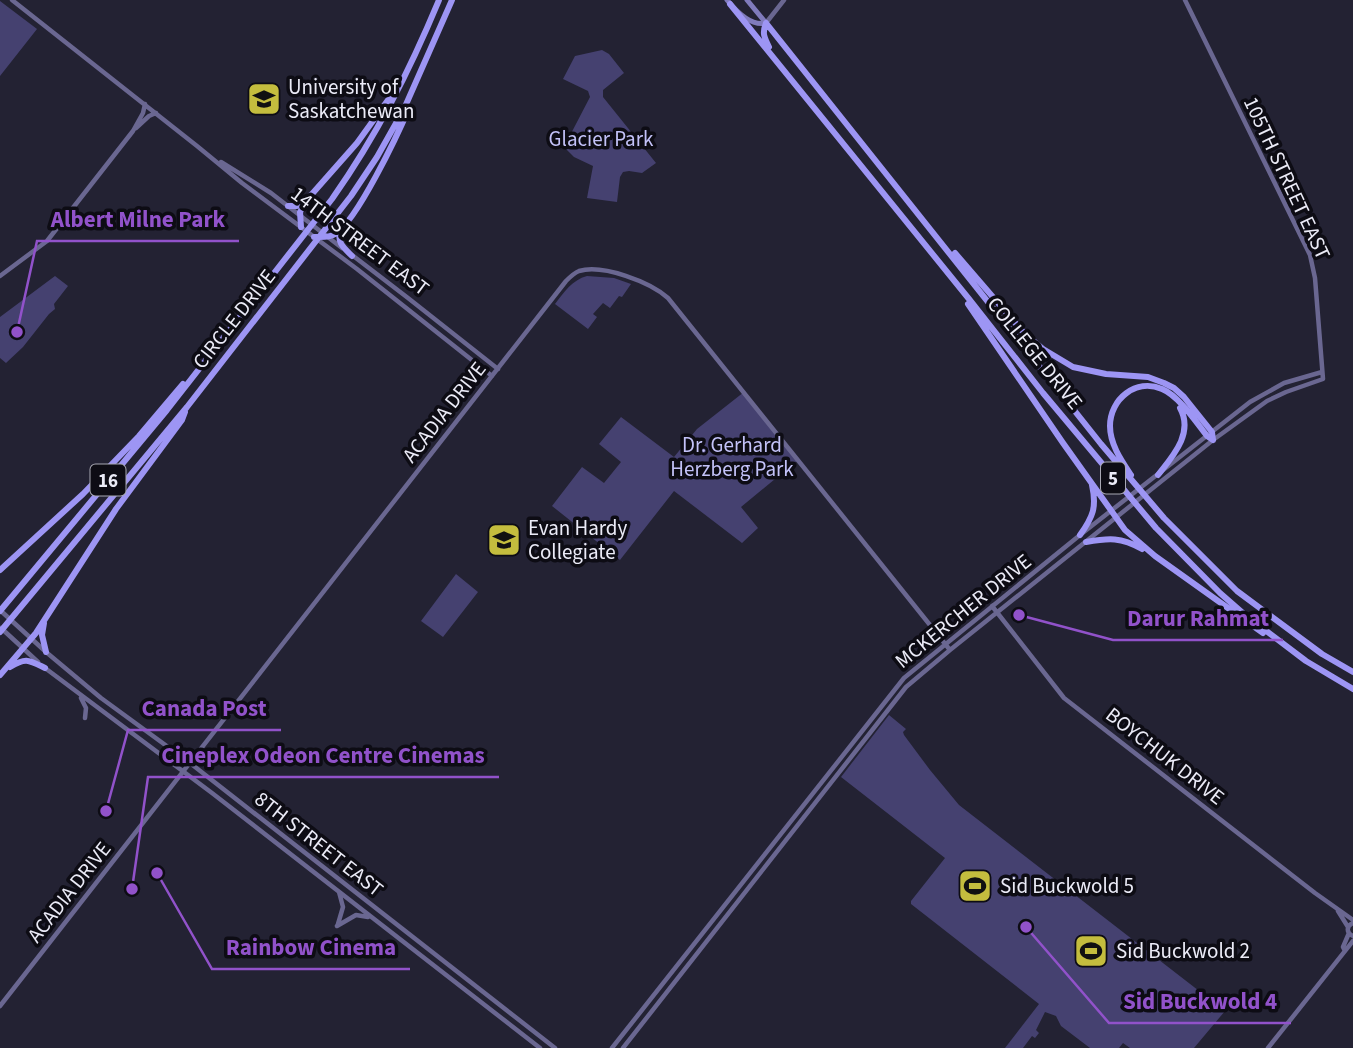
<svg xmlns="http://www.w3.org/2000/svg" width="1353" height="1048" font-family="'Source Sans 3',sans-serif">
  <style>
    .green { fill: #454170 }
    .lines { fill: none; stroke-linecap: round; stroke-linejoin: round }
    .secondary { stroke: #6a6791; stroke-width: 4.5 }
    .primary { stroke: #807bbc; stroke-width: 5 }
    .highway { stroke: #9d95f4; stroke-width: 6 }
    .labels { text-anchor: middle; stroke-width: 7; stroke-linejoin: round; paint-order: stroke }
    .shield { fill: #0d0c14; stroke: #a8a8b3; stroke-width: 2 }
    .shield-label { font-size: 19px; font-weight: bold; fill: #ebebf7 }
    .poi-label { font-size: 21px; fill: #ebebf7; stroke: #0d0c14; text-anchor: start }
    .park-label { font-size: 21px; fill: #c3c2f8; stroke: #0d0c14 }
    .street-label { font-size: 21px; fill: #ebebf7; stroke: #0d0c14 }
    .leader { fill: none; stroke: #9152ca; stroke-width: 2.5 }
    .callout-dot { fill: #9152ca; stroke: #0d0c14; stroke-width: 2.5 }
    .callout-label { font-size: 23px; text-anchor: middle; font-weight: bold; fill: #9152ca; stroke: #0d0c14; stroke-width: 7; stroke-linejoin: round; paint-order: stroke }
  </style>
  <rect width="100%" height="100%" fill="#232233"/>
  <path class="green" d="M0 1 37 29 0 76Z
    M602 50 609 54 624 73 603 90V97L656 163 642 173 629 171 623 172 620 177 617 202 587 198 593 166 574 157 564 147 590 97 588 91 563 79 575 56Z
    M55 276 68 286 54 304 55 309 49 314 23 347 6 363 0 358V317Z
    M587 276 614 278 631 284 622 297 619 296 610 308 603 303 593 314 597 317 588 329 555 304C564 292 572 280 587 276Z
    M744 392 798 460 741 507 758 528 742 543 674 491 620 560 552 506 582 467 604 483 621 462 599 444 621 417 674 457 697 429Z
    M456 574 478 592 443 637 421 621Z
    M889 715 906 729 903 732 904 735 930 770 959 805 1225 1011 1194 1048H1130L1123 1043 1119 1048H1090L1061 1026 1056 1016 1045 1012 1036 1030 1039 1033 1035 1038 1032 1036 1023 1048H1005L1039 1004 911 904V901L945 858 841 777Z"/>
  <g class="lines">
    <path class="secondary" d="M12 0 197 146 242 183 357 269 492 376
      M766 23 784 0
      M136 128 149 116 156 113
      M221 162 271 193 342 248
      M352 255 408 298 498 369
      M0 276 47 241 133 131 143 113 145 104
      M992 606 1064 698 1315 893 1353 920
      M1 611 46 652 101 698 190 763 555 1048
      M1 628 38 662
      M45 668 212 793 540 1048
      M81 698 86 708 85 718
      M1338 911 1348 927
      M1353 923C1346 926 1346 933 1353 936
      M338 924 343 907 339 892
      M337 926 356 915 368 917
      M1345 951 1343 947 1349 933
      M0 1006 566 281C570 277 574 273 579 271 603 264 650 282 668 298L950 650
      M612 1048 904 678 1080 535 1250 402 1284 383 1322 372
      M623 1048 906 687 950 650 1213 440 1267 401 1286 392 1323 379 1315 278 1310 255 1185 0
      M1268 1048 1353 941"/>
    <path class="primary" d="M727 0C736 11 751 27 766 23
      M747 0 766 23"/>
    <path class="highway" d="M730 4 969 299 1043 393 1156 528 1220 593 1244 614 1306 661 1353 689
      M766 23 1101 444 1164 518 1237 591 1322 654 1353 672
      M766 23C762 33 764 37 769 47
      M288 206H297L312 194 357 143 388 100 395 94
      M301 227 300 212 305 204
      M341 231C336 242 344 248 352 256
      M314 237C321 237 329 238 335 234 357 221 398 134 409 108
      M955 253 1024 333 1043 349 1073 367 1106 374 1148 377 1164 383 1174 388 1184 397 1212 432 1213 440
      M968 304 1063 443 1125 530 1155 556 1263 633
      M1131 475C1121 460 1110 444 1110 426 1110 399 1136 378 1162 389 1179 396 1196 422 1207 436L1213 440
      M1158 475C1173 456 1194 433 1180 408
      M1080 535C1093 517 1097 507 1092 485
      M1086 542C1109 538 1121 537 1142 549
      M0 570 83 494 139 436 183 384
      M0 611 167 410 332 199C377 135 409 72 439 0
      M44 623 42 635 46 652
      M0 632 187 407 351 196 377 157 404 109 452 0
      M10 667C26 657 29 660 45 668
      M0 675 36 633 116 509 182 420 185 412"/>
  </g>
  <defs>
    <symbol id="university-square" viewBox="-11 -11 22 22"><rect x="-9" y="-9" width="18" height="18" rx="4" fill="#c4bd3e" stroke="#0d0c14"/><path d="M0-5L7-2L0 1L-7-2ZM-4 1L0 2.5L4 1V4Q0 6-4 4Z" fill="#111"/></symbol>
    <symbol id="school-square" viewBox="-11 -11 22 22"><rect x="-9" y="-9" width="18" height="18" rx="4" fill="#c4bd3e" stroke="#0d0c14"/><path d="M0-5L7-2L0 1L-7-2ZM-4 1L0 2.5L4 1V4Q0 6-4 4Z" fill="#111"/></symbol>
    <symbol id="stadium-square" viewBox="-11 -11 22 22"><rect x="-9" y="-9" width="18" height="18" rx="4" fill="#c4bd3e" stroke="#0d0c14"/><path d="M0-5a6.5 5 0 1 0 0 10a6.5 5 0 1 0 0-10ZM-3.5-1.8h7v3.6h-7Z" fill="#111"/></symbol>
  </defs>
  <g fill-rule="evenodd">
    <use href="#university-square" x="245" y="80" width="38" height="38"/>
    <use href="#school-square" x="485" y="521" width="38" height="38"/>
    <use href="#stadium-square" x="956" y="867" width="38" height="38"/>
    <use href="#stadium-square" x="1072" y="932" width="38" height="38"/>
  </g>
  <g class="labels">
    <g class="shield">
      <rect x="1101" y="462.5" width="24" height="31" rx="5"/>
      <rect x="90.5" y="464.5" width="35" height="31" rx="5"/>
    </g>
    <g class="shield-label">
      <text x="1113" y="485">5</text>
      <text x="108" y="487">16</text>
    </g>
    <g class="poi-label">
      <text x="288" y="94">University of<tspan x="288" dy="24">Saskatchewan</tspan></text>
      <text x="528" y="535">Evan Hardy<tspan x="528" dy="24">Collegiate</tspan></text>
      <text x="1000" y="893">Sid Buckwold 5</text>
      <text x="1116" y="958">Sid Buckwold 2</text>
    </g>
    <g class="park-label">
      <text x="601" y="146">Glacier Park</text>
      <text x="732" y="452">Dr. Gerhard<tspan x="732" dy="24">Herzberg Park</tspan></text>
    </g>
    <g class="street-label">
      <text transform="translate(1287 178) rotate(65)" y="7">105TH STREET EAST</text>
      <text transform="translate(360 241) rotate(37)" y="7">14TH STREET EAST</text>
      <text transform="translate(234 319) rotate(-52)" y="7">CIRCLE DRIVE</text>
      <text transform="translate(1035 353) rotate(51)" y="7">COLLEGE DRIVE</text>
      <text transform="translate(444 412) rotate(-52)" y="7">ACADIA DRIVE</text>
      <text transform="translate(963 611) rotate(-39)" y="7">MCKERCHER DRIVE</text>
      <text transform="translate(1165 756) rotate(38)" y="7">BOYCHUK DRIVE</text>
      <text transform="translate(319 844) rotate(38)" y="7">8TH STREET EAST</text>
      <text transform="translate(69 892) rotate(-52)" y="7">ACADIA DRIVE</text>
    </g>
  </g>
  <path class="leader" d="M17 332L37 241H239M1019 615L1113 640H1283M106 811L128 730H281M132 889L148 777H499M157 873L212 969H410M1026 927L1109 1023H1291"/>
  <g class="callout-dot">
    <circle cx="17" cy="332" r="7"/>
    <circle cx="1019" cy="615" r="7"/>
    <circle cx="106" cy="811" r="7"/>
    <circle cx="132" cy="889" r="7"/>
    <circle cx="157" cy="873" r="7"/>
    <circle cx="1026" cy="927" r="7"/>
  </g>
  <g class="callout-label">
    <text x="138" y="227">Albert Milne Park</text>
    <text x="1198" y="626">Darur Rahmat</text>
    <text x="204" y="716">Canada Post</text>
    <text x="323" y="763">Cineplex Odeon Centre Cinemas</text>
    <text x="311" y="955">Rainbow Cinema</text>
    <text x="1200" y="1009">Sid Buckwold 4</text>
  </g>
</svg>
